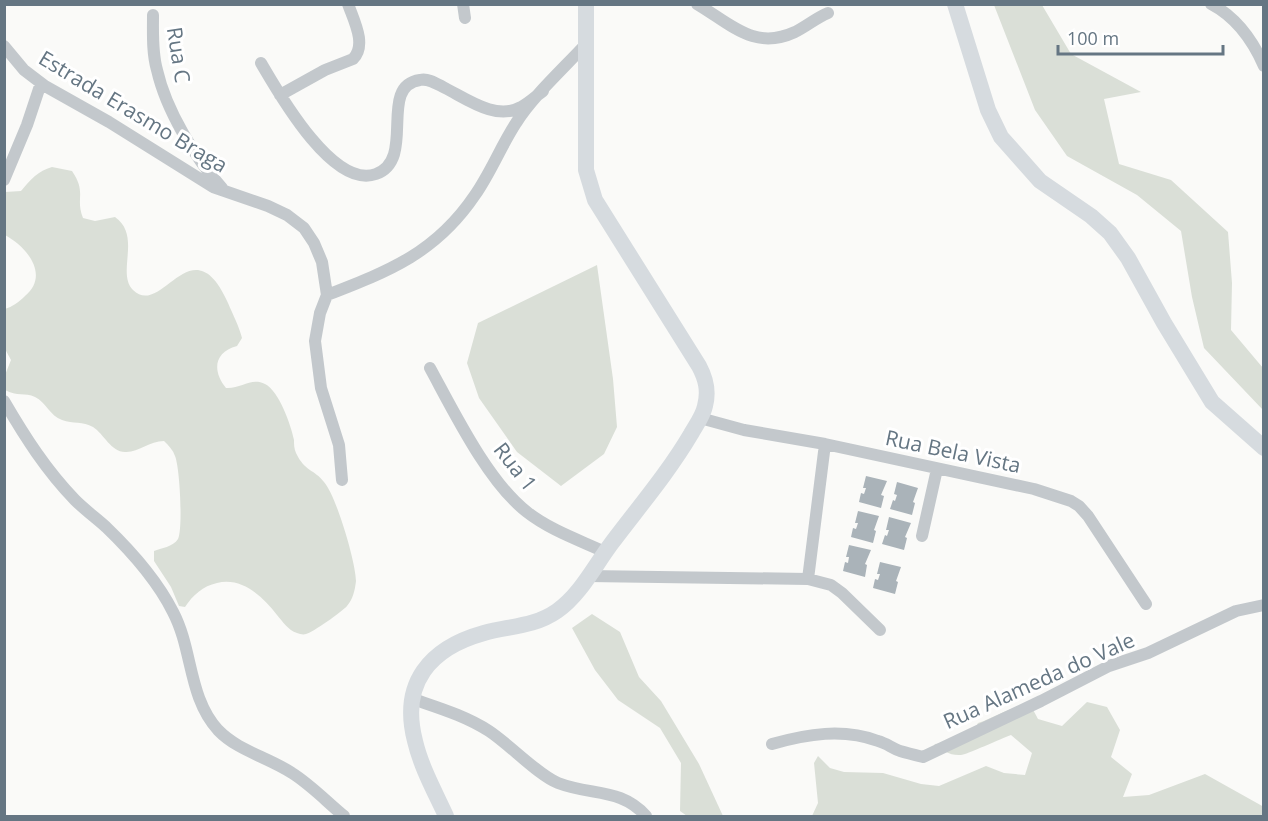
<svg xmlns="http://www.w3.org/2000/svg" width="1268" height="821" font-family="'Open Sans',sans-serif">
  <style>
    .green { fill: #dadfd7 }
    .building { fill: #aab3b9 }
    .lines { fill: none; stroke-linecap: round; stroke-linejoin: round }
    .street { stroke: #c3c8cc; stroke-width: 12 }
    .secondary { stroke: #d6dbdf; stroke-width: 16 }
    .labels { text-anchor: middle; stroke-width: 6; stroke-linejoin: round; paint-order: stroke }
    .street-label { font-size: 21px; fill: #657683; stroke: #fff }
  </style>
  <rect width="100%" height="100%" fill="#fafaf8"/>
  <path class="green" d="M994 5H1042L1071 54 1141 92 1104 99 1119 164 1171 180 1228 232 1232 283 1231 330 1263 368V410L1204 348 1192 297 1181 231 1137 195 1067 156 1035 110Z
    M52 167 72 171C87 193 75 198 83 218L95 221 115 217C142 236 116 273 133 290 162 319 192 222 228 303 233 315 239 326 242 338L237 346C214 352 212 371 226 388 241 389 251 377 265 384 279 391 291 425 294 440 294 444 294 449 296 453 305 472 314 469 324 482 336 495 356 563 356 581 355 590 353 599 347 606 343 611 312 633 306 634 303 635 300 634 297 633 288 630 283 622 277 615 262 596 242 577 217 583 203 586 193 595 185 607L179 606 171 587 154 561V551C161 548 173 547 178 539 183 529 180 468 175 456 173 450 169 446 164 441 149 441 138 453 125 452 111 452 104 434 93 427 83 421 73 424 62 420 50 416 46 402 35 397 25 392 17 397 5 390V375L11 360 5 349V309C12 307 19 302 25 296 50 275 27 247 5 235V192L21 191C31 179 38 171 52 167Z
    M597 265 613 379 617 427 604 454 561 486 517 452 479 398 467 363 478 323Z
    M592 614 620 632 639 677 661 701 699 764 723 816H687L680 811 681 763 660 728 618 700 595 670 572 628Z
    M1087 702 1107 707 1120 730 1111 757 1132 774 1123 797 1149 795 1205 774 1264 807 1263 816H812L818 803 814 763 818 756 830 768 844 772 883 773 921 784 939 786 986 766 1004 773 1025 775 1032 753 1011 735C1002 738 966 755 961 755 950 756 942 750 934 744L967 742 978 723C996 717 1011 706 1030 704L1038 719 1062 726Z"/>
  <path class="building" d="M866 476 887 481 881 495 884 496 881 508 859 502 861 493 864 494 866 488H863Z
    M897 482 918 488 913 502 915 503 912 515 890 509 893 500 895 501 897 495 894 494Z
    M858 511 879 516 874 530 876 531 873 543 851 537 853 528 856 529 858 523H855Z
    M889 517 911 523 905 537 907 538 904 550 882 544 885 535 887 536 889 530H886Z
    M849 545 871 550 865 564 867 565 865 577 843 571 845 562 848 563 849 557H846Z
    M880 562 901 567 896 581 898 582 895 594 873 588 875 579 878 580 880 574H877Z"/>
  <g class="lines">
    <path class="street" d="M463 4 465 18
      M697 4C731 24 754 51 795 32 807 26 816 18 828 13
      M1211 4C1236 17 1253 41 1264 66
      M153 15C153 33 152 53 157 70 166 110 195 158 222 188
      M4 46 24 70 45 86 109 122 213 187 268 206 287 215 304 228 314 243 322 262 327 295 320 313 315 341 321 388 339 445 342 480
      M261 63C278 92 333 190 376 174 417 159 377 86 420 80 429 78 437 84 445 88 467 99 496 121 521 107 529 103 536 96 543 91
      M280 95 325 70 353 59C367 45 354 21 348 4
      M4 180 27 125 41 83
      M327 295C389 271 436 253 475 195 491 172 501 146 516 123 532 97 564 68 586 44
      M430 368C454 412 488 482 527 512 550 530 579 540 605 552
      M4 401C25 437 46 470 75 500 85 510 96 518 106 527 132 552 157 580 173 612 193 650 188 697 218 730 238 751 268 757 292 773 311 785 327 802 344 816
      M700 418 744 430 825 444 1034 489 1071 501 1079 506 1088 516 1146 604
      M922 536 937 469
      M588 576 808 579 831 585 842 593 880 630
      M808 579 825 444
      M413 699C439 708 466 716 489 731 509 744 538 775 558 783 592 796 621 788 646 816
      M772 744C807 734 843 728 878 741 886 743 892 748 900 751 907 753 915 755 923 757L1041 701 1109 666 1148 653 1236 611 1264 605"/>
    <path class="secondary" d="M955 4 988 110 1001 137 1040 181 1091 216 1110 233 1128 258 1164 323 1212 402 1264 448
      M446 816C435 792 421 767 415 741 400 683 430 648 484 633 509 626 534 627 557 611 580 595 594 567 611 544 638 508 668 473 691 434 696 425 703 416 705 406 709 391 706 379 699 366L595 200 586 170V4"/>
  </g>
  <g class="labels">
    <g class="street-label">
      <text transform="translate(178 55) rotate(81)" y="7">Rua C</text>
      <text transform="translate(133 112) rotate(31)" y="7">Estrada Erasmo Braga</text>
      <text transform="translate(953 452) rotate(12)" y="7">Rua Bela Vista</text>
      <text transform="translate(515 467) rotate(52)" y="7">Rua 1</text>
      <text transform="translate(1039 681) rotate(-24)" y="7">Rua Alameda do Vale</text>
    </g>
  </g>
  <rect width="1268" height="821" fill="none" stroke="#657683" stroke-width="12"/>
  <path d="M1058 45v9h165v-9" fill="none" stroke="#657683" stroke-width="3"/>
  <text x="1067" y="45" font-size="18" fill="#657683" stroke="#ffffff" stroke-width="4.5" paint-order="stroke">100 m</text>
</svg>
